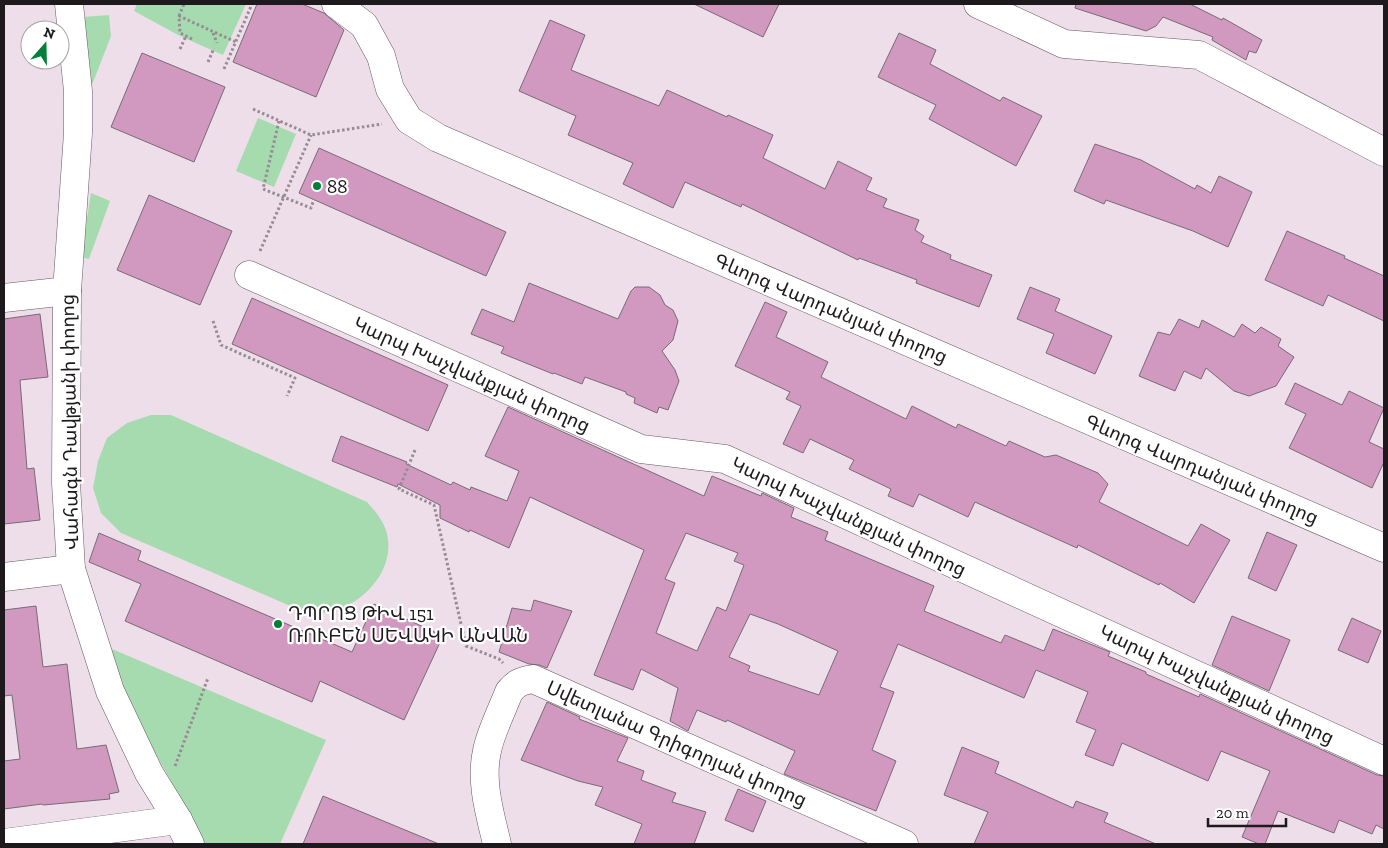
<svg xmlns="http://www.w3.org/2000/svg" width="1388" height="848" font-family="'Zilla Slab','Noto Sans Armenian',serif">
  <style>
    .green { fill: #a5dbaf }
    .building { fill: #d199bf; stroke: #796b74; fill-rule: evenodd }
    .lines { fill: none; stroke-linecap: round; stroke-linejoin: round }
    .street-casing { stroke: #655860; stroke-width: 29 }
    .secondary-casing { stroke: #655860; stroke-width: 29 }
    .path { stroke: #978c94; stroke-width: 3; stroke-dasharray: 2.5 2.5; stroke-linecap: butt }
    .street { stroke: #fff; stroke-width: 28 }
    .secondary { stroke: #fff; stroke-width: 28 }
    .poi-dot { fill: #007f38; stroke: #fff; stroke-width: 2 }
    .labels { text-anchor: middle; stroke-width: 4.5; stroke-linejoin: round; paint-order: stroke }
    .poi-label { font-size: 19px; fill: #1e191c; stroke: #fff; text-anchor: start }
    .street-label { font-size: 19px; fill: #1e191c; stroke: #fff }
  </style>
  <rect width="100%" height="100%" fill="#eedee9"/>
  <path class="green" d="M137 4H246L223 55 180 36 134 11Z
    M109 15 111 36 90 90 83 17Z
    M258 118 296 134 274 187 236 171Z
    M91 193 110 201 89 259 81 257Z
    M151 415H171L367 502C375 511 384 521 387 534 396 572 360 607 326 613 316 614 304 610 295 608L121 533 101 513 93 488 98 461 107 438 127 423Z
    M112 649 326 740 280 844H204L193 820 120 691Z"/>
  <path class="building" d="M257 4H302L324 13 344 30 316 97 233 62Z
    M694 4H779L763 37Z
    M1076 4H1190L1222 20 1223 18 1262 40 1256 53 1249 51 1246 60 1212 40 1213 37 1163 17 1156 26 1146 31 1075 8Z
    M550 20 585 35 571 70 659 106 667 90 727 117 728 115 773 135 763 158 825 189 838 161 872 178 866 190 887 199 883 207 919 220 915 230 924 236 921 242 951 255 950 259 992 275 979 307 916 283 917 280 859 258 858 260 742 204 741 207 685 182 673 208 623 184 633 163 568 135 576 116 519 91Z
    M899 33 936 50 930 64 1000 101 1003 97 1042 116 1016 166 929 119 936 105 878 77Z
    M142 53 225 87 194 162 111 127Z
    M1095 144 1141 160 1195 189 1197 185 1211 193 1219 176 1252 192 1228 247 1193 231 1106 200 1104 204 1074 191Z
    M319 148 506 232 486 276 299 193Z
    M149 195 232 231 200 305 117 270Z
    M1287 231 1345 256 1344 258 1384 276V321L1328 295 1323 306 1265 280Z
    M529 283 618 319 631 291 635 287H649L660 295 665 305 673 310 678 321 673 340 662 351 675 370 679 381 668 410 659 407 657 413 634 403 635 398 626 394V392L585 377 582 384 554 373 553 374 501 353 504 347 471 334 482 309 514 322Z
    M1030 287 1060 299 1055 311 1112 336 1095 374 1046 353 1054 334 1017 319Z
    M252 298 448 385 428 431 232 344Z
    M765 302 787 312 776 337 828 362 821 377 906 419 912 406 956 428 958 424 1006 446 1009 441 1045 457 1056 455 1098 473 1108 484 1099 502 1188 546 1201 524 1230 540 1194 603 1160 583 1159 585 1078 545 1077 548 975 502 968 517 919 494 913 507 888 496 891 489 849 469 854 460 810 439 803 453 783 444 801 406 786 399 790 392 735 366Z
    M40 314 48 377 20 380 27 469 34 468 40 520 4 524V319Z
    M1179 319 1199 328 1202 320 1234 337 1242 324 1255 333 1261 327 1281 339 1278 346 1294 357 1276 386 1249 396 1234 391 1206 368 1201 379 1184 371 1175 391 1139 376 1158 332 1170 335Z
    M1295 383 1342 405 1349 391 1384 408 1369 442 1384 449V462L1372 488 1289 448 1306 414 1285 404Z
    M508 407 704 496 712 476 761 496 762 493 794 508 791 517 828 532 825 540 934 586 924 611 1001 643 1005 635 1044 651 1053 629 1110 652 1108 656 1146 672V674L1199 697 1200 694 1377 775 1384 776V829L1376 825 1372 834 1339 820 1334 833 1278 811 1265 844H1259L1242 837 1270 771 1221 751 1208 781 1122 743 1113 766 1085 755 1096 730 1076 722 1088 692 1036 670 1024 698 898 644 880 687 894 692 872 750 896 761 876 811 784 774 795 751 727 720 726 722 697 710 688 731 686 730 670 721 678 688 641 669 633 690 594 675 644 550 530 497 509 548 470 530 469 532 440 518V505L398 484 397 487 332 461 341 436 407 462 406 464 451 485 453 482 470 490 471 487 507 501 519 471 485 456ZM686 533 738 553 734 561 744 565 726 611 717 607 697 651 656 633 675 583 665 579ZM750 614 778 624 838 651 819 695 748 671 750 666 729 657Z
    M1267 532 1297 545 1276 591 1248 578Z
    M99 533 141 551 138 560 352 652 374 604 443 636 404 720 320 681 312 702 125 621 141 584 89 562Z
    M534 600 572 611 547 668 539 665 529 664 499 652 512 608 531 611Z
    M36 606 43 667 67 664 77 749 106 745 119 792 109 794 110 799 43 805 42 804 4 809V761L20 759 12 695 4 696V610Z
    M1232 616 1290 640 1269 691 1212 665Z
    M1352 618 1381 631 1368 663 1338 650Z
    M547 702 580 717 579 719 628 738 617 761 644 771 641 780 676 793 672 802 706 812 694 844H634L642 824 595 805 603 787 578 781 521 760Z
    M962 747 999 762 995 773 1073 808 1076 801 1108 813 1104 822 1156 844H974L988 812 944 795Z
    M738 789 766 801 753 832 725 820Z
    M323 796 439 844H303Z"/>
  <g class="lines">
    <defs>
      <path id="street" d="M336 4 364 25 381 56 390 89 409 120 438 138 1384 548
        M978 4 1064 44 1199 55 1384 152
        M249 275 641 449 725 459 1384 761
        M4 298 67 291
        M4 577 71 569
        M4 843 178 820
        M497 844C490 814 480 782 487 751 490 734 502 710 509 692 516 683 521 681 533 679L904 844"/>
      <path id="secondary" d="M69 4 78 91V133L67 291 66 483 71 569 110 691 149 773 178 820 190 844"/>
    </defs>
    <use href="#street" class="street-casing"/>
    <use href="#secondary" class="secondary-casing"/>
    <path class="path" d="M179 16 184 4
      M213 33 217 43
      M192 39 180 33 179 16 236 42
      M180 49 186 36
      M208 62 214 48
      M224 69 252 4
      M253 109 311 135 382 124
      M279 121 263 189 311 208 314 199
      M260 251 311 135
      M213 321 221 345 295 378 287 396
      M415 450 399 489 434 505 466 646 499 659 503 663
      M175 766 208 678"/>
    <use href="#street" class="street"/>
    <use href="#secondary" class="secondary"/>
  </g>
  <g class="poi-dot">
    <circle cx="317" cy="186" r="5"/>
    <circle cx="278" cy="624" r="5"/>
  </g>
  <g class="labels">
    <g class="poi-label">
      <text x="327" y="193">88</text>
      <text x="288" y="620">ԴՊՐՈՑ ԹԻՎ 151<tspan x="288" dy="22">ՌՈՒԲԵՆ ՍԵՎԱԿԻ ԱՆՎԱՆ</tspan></text>
    </g>
    <g class="street-label">
      <text transform="translate(831 308) rotate(23)" y="7">Գևորգ Վարդանյան փողոց</text>
      <text transform="translate(472 374) rotate(24)" y="7">Կարպ Խաչվանքյան փողոց</text>
      <text transform="translate(69 422) rotate(-91)" y="7">Վահագն Դավթյանի փողոց</text>
      <text transform="translate(1202 469) rotate(23)" y="7">Գևորգ Վարդանյան փողոց</text>
      <text transform="translate(849 516) rotate(25)" y="7">Կարպ Խաչվանքյան փողոց</text>
      <text transform="translate(1217 684) rotate(25)" y="7">Կարպ Խաչվանքյան փողոց</text>
      <text transform="translate(677 743) rotate(24)" y="7">Սվետլանա Գրիգորյան փողոց</text>
    </g>
  </g>
  <rect width="1388" height="848" fill="none" stroke="#1e191c" stroke-width="10"/>
  <g transform="translate(45 45) rotate(20)"><circle r="24" fill="#ffffff" stroke="#a5a3a4"/>
  <path d="M0-4L9 19L0 12L-9 19Z" fill="#007f38"/>
  <text y="-8" font-size="14" font-weight="bold" text-anchor="middle" fill="#1e191c">N</text>
  </g>
  <path d="M1208 818v8h78v-8" fill="none" stroke="#1e191c" stroke-width="2.5"/>
  <text x="1216" y="818" font-size="15" fill="#1e191c" stroke="#ffffff" stroke-width="4" paint-order="stroke">20 m</text>
</svg>
